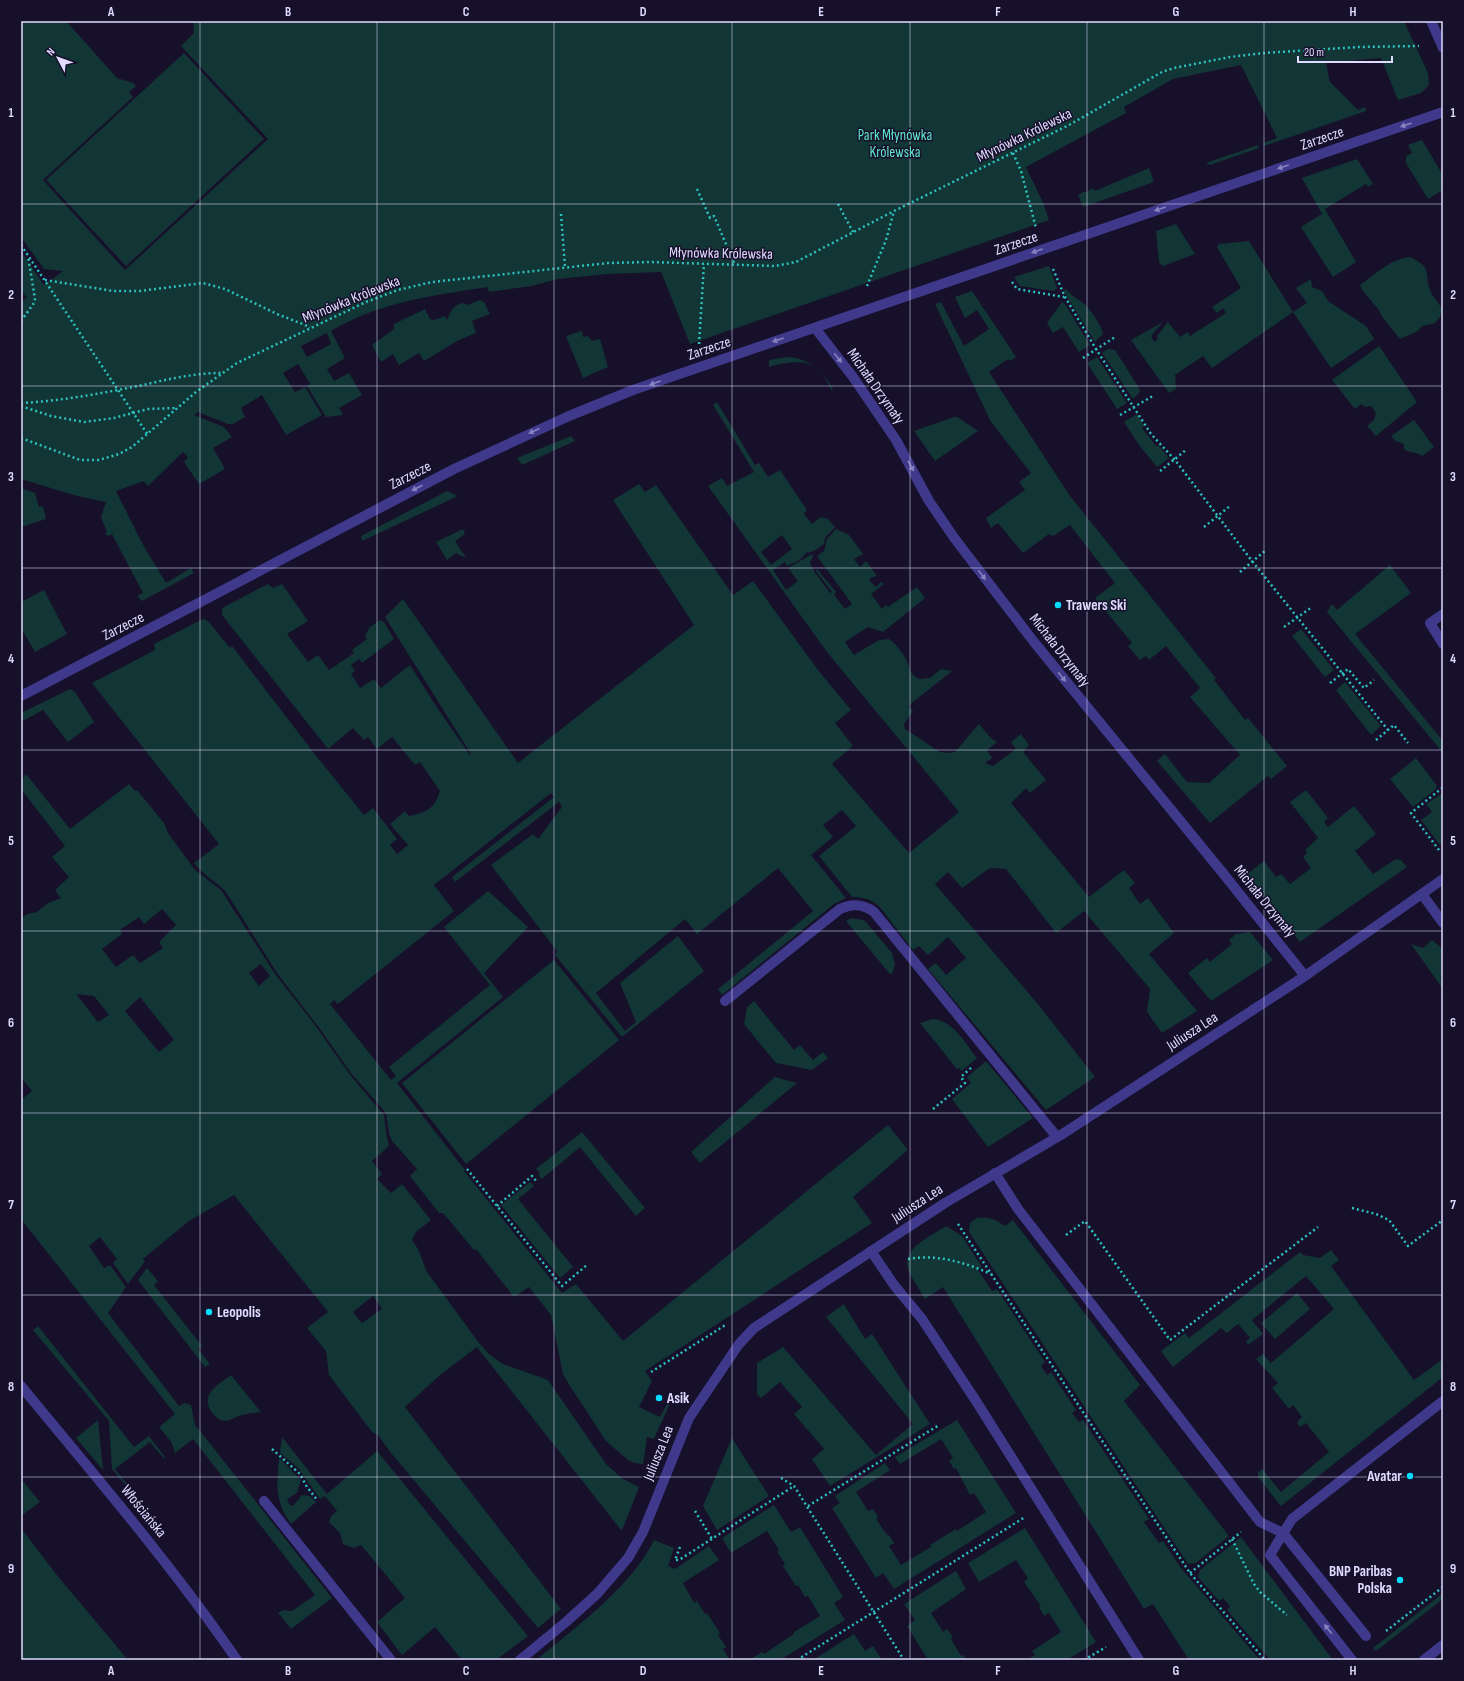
<svg xmlns="http://www.w3.org/2000/svg" width="1464" height="1681" font-family="'Sofia Sans Condensed',sans-serif">
  <style>
    .green { fill: #123535; fill-rule: evenodd }
    .lines { fill: none; stroke-linecap: round; stroke-linejoin: round }
    .path { stroke: #2bc2bf; stroke-width: 2.5; stroke-dasharray: 2 3; stroke-linecap: butt }
    .lane { stroke: #3f398c; stroke-width: 10 }
    .street { stroke: #3f398c; stroke-width: 10 }
    .oneway { fill: #8781c0 }
    .grid { fill: none; stroke: #e0daff; stroke-width: 1; stroke-opacity: 0.55 }
    .poi-dot { fill: #06dcff; stroke: #16102b; stroke-width: 1.5 }
    .labels { text-anchor: middle; stroke-width: 3; stroke-linejoin: round; paint-order: stroke }
    .park-label { font-size: 15px; fill: #5fe6c9; stroke: #16102b }
    .street-label { font-size: 15px; fill: #e0daff; stroke: #16102b }
    .poi-label { font-size: 15px; font-weight: bold; fill: #e0daff; stroke: #16102b; text-anchor: start }
    .neatline { fill: none; stroke: #e0daff; stroke-width: 1.5 }
    .grid-label { font-size: 13px; text-anchor: middle; font-weight: bold; fill: #e0daff }
  </style>
  <rect width="100%" height="100%" fill="#16102b"/>
  <path class="green" d="M21 21H66L117 78 133 83 136 86 129 92 133 97 43 180 125 270 268 139 181 46 194 33 193 21H1404L1428 73 1429 85 1421 93 1398 100 1381 58 1326 63 1330 82 1358 110 1365 107 1366 111 1264 146 1263 143 1277 138 1241 65 1173 79 1124 107 1126 113 1026 167 1044 205 1049 220 690 344 661 272 607 274 558 279 531 286 489 292 487 287C432 296 379 302 331 331L345 358 327 369 334 381 349 373 362 395 339 408 343 415 326 417 307 386 310 384 298 364 283 373 295 392 305 387 322 415 286 435 262 395 241 408 245 417 233 424H228L198 412 194 415 224 427 232 437 213 448 225 469 199 484 184 462 188 457 183 452 148 486 144 481 116 491 142 543 166 583 191 568 194 573 142 601 137 596 143 593 112 534 108 536 105 533 107 532 101 517 106 502 77 496 21 479V301L27 298 21 290V251L44 285 63 271 44 269 21 237ZM327 333 331 344 307 357 301 346Z
    M184 53 264 139 126 266 46 180Z
    M1422 140 1443 175V190L1428 199 1406 163V156L1412 153 1408 145Z
    M1258 145 1259 148 1210 165 1206 163Z
    M1357 159 1373 184 1368 187 1366 184 1325 209 1356 262 1333 277 1301 227 1322 214 1302 178Z
    M1149 168 1154 182 1083 207 1078 195 1083 192H1086L1093 188 1095 191Z
    M1176 224 1195 254 1163 266 1159 262 1156 231Z
    M1249 241 1293 312 1307 303 1296 288 1311 279 1312 287 1322 291 1328 301 1366 326 1374 339 1331 368 1293 312 1212 368 1203 356 1175 375 1176 389 1169 393 1131 340 1163 322 1151 336 1154 342 1158 339 1157 336 1168 322 1180 337 1188 332 1190 336 1226 313 1223 308 1217 313 1212 307 1241 288 1217 247 1219 244Z
    M1410 257C1432 268 1424 270 1430 290 1432 296 1439 303 1442 309L1440 317 1435 323 1422 326 1418 331 1400 339 1383 318 1378 309 1362 290 1360 285C1376 274 1390 259 1410 257Z
    M1049 266 1057 288 1053 291 1020 286 1014 277Z
    M1066 289C1072 297 1080 299 1086 306 1093 313 1101 325 1103 334L1095 342 1067 297 1064 290Z
    M972 291 1016 357 1010 361 1008 359 989 372 1070 496 1216 678 1214 680 1245 720 1248 718 1287 766 1271 779 1268 776 1210 823 1157 761 1165 754 1187 782 1209 783 1240 755 1190 697 1200 688 1166 646 1149 660 1146 656 1140 660 1128 646 1132 643 1095 598 1115 583 1070 525 1053 536 1049 534 1023 553 998 523 991 528 986 518 1025 490 1019 482 1031 473 991 422 935 304 941 302 964 346 989 329 977 310 965 318 955 297Z
    M480 300 484 302 490 314 472 321 476 333 459 340 424 361 419 353 399 365 393 354 381 362 372 345 394 329V324L425 309 430 319 434 320 445 316 447 320C451 311 453 305 463 303L467 305Z
    M1062 302 1065 304 1090 345 1079 352 1063 327 1053 333 1047 323Z
    M582 331 583 337 588 336 592 341 600 339 608 367 583 378 566 336Z
    M1379 346 1417 402 1376 436 1367 426 1374 420 1376 413 1371 406 1365 407 1361 404 1355 409 1332 380Z
    M1108 349 1115 350 1139 388 1140 392 1133 399 1102 353Z
    M788 357C810 359 822 370 833 389L832 391C828 384 824 374 818 369 805 358 783 363 769 367V360Z
    M1097 357 1127 403 1117 409 1087 363Z
    M717 402 755 465 759 463 768 477 780 470 807 510 804 514 812 524 821 517 828 519 835 527 825 538 824 544 814 551 806 553 800 560 787 566 785 562 773 570 786 590 798 581 788 568 812 554 813 556 810 563 816 574 830 593 832 592 816 571 817 569 836 592 834 595 845 609 852 604 817 556 824 551 827 539 836 529 849 535 863 554 854 559 860 567 866 561 877 576 870 578V581L876 587 881 582 884 584 871 594 882 609 886 605 888 607 917 587 925 598 883 632 868 627 845 642 854 655 879 640 889 639C895 643 904 654 907 661 911 671 909 673 919 679L930 678 941 669 952 671 908 706 913 711 904 724 905 729 940 752 949 753 955 752 979 724 991 738 997 742 987 750 992 758 985 763 993 766 1016 749 1011 742 1021 734 1029 745 1023 752 1046 780 1030 793 1026 788 1011 803 1089 897 1124 870 1135 883 1129 888 1140 904 1148 898 1174 933 1149 954 1197 1011 1162 1033 1147 1012 1150 989 1084 911 1056 933 1006 869 990 868 962 888 948 872 935 884 1037 1003 1095 1077 1046 1110 928 969 936 963 946 975 966 958 948 937 928 955 919 946 913 950C906 941 899 932 892 923 880 906 874 897 852 897L819 856 856 826 842 810 823 825 833 837 811 855 846 898 834 904 722 995 718 989 813 911 778 868 697 934 685 919 596 993 625 1031 636 1022 620 983 678 936 704 971 622 1037 555 955 557 951 491 865 533 834 538 839 562 807 559 802 455 882 452 877 554 797 551 793 434 885 454 911 338 1004 334 1000 330 1004 391 1080 396 1076 389 1067 490 985 444 927 488 891 528 927 484 973 503 997 397 1083 465 1170 464 1171 562 1293 576 1284 623 1341 888 1125 908 1150 853 1197 872 1223 645 1371 652 1381 639 1407 660 1417 670 1398 672 1399 654 1439 647 1437 643 1464 635 1463 628 1460 606 1441 570 1386 563 1374 551 1315 529 1287 514 1297 476 1249 474 1250 443 1213H439L410 1176 417 1169 392 1141 389 1133 386 1113 351 1073 320 1029 277 973 226 892C216 881 203 875 194 863L219 844 92 683 155 650 154 644 203 619 209 622 230 648 232 646 317 757 364 815 373 808 397 839 390 845 397 854 408 845 390 824 405 811 409 816C428 812 434 809 440 791L420 762 415 765 392 737 377 749 368 737 364 740 353 728 328 749 222 615V608L268 584 273 588 282 584 308 621 287 634 308 662 318 655 329 670 354 653 352 650 367 639 365 636 370 627 380 620 384 622 394 639 362 663 359 659 351 665 355 671 351 674 360 688 374 679 381 688 410 665 436 706 470 755 471 754 385 617 403 599 518 763 694 625 613 500 639 484 645 492 656 485 733 595 753 581 818 670 851 710 835 723 853 746 832 764 909 853 959 812 827 652 708 486 722 478 727 486 754 472 713 405ZM782 535 792 549 771 565 761 552Z
    M1137 414 1144 426 1142 428 1156 446H1159L1169 458 1157 467 1139 445 1124 422Z
    M954 417H957L978 431 935 461 914 431Z
    M1414 420 1434 447 1422 456C1416 451 1410 454 1404 449V444L1396 441 1391 436Z
    M571 436 575 441 522 465 517 458Z
    M21 488 35 493 39 507 43 506 46 519 21 527Z
    M447 491 458 496 362 541 361 536Z
    M463 529 465 534 455 541 466 558 456 553 447 560 436 542Z
    M1390 565 1411 593 1355 634 1443 741V753L1327 612 1332 604 1337 610Z
    M44 590 67 634 35 652 21 628V602Z
    M1301 629 1334 670 1325 677 1292 636Z
    M1345 682 1381 726 1371 735 1336 690Z
    M70 689 75 692 94 722 68 742 43 710 21 722V713Z
    M1416 758 1437 786 1435 790 1413 807 1390 779Z
    M26 774 70 829 129 784 135 791 137 790 164 823 168 833 195 870 221 890 275 974 312 1021 351 1076 384 1115 386 1132 389 1146 372 1161 382 1174 377 1179 391 1193 402 1184 431 1220 416 1232 412 1240 418 1249 427 1272 479 1343 490 1355 503 1364 548 1380 606 1464 623 1479 639 1487 623 1528 621 1530 477 1347 440 1375 405 1407 561 1609 538 1628 391 1453 378 1435 372 1432 329 1375 326 1351 307 1328 328 1312 234 1195 189 1221 143 1259 145 1261 128 1284 113 1263 117 1259 100 1237 89 1246 104 1268 110 1265 126 1287 108 1313 179 1406 185 1403 191 1405 195 1425 200 1431 332 1598 291 1629 278 1613 283 1610 292 1611 315 1595 193 1439 175 1453 172 1443 159 1427 175 1414 21 1219V1100L32 1091 21 1078V919L27 914 37 912 48 903 61 898 55 890 69 877 52 857 65 846 21 789V781ZM162 909 176 925 159 942 163 948 140 963 133 955 116 967 102 949 122 934 120 930 139 917 144 924ZM261 964 270 976 259 986 249 973ZM76 994 94 996 109 1015 98 1022ZM140 997 174 1040 159 1052 125 1011ZM373 1296 382 1309 362 1323 353 1312Z
    M1306 790 1328 818 1324 822 1328 827 1354 806 1376 834 1355 851 1373 874 1396 859 1401 860 1407 867 1300 942 1241 871 1246 867 1250 872 1264 861 1276 877 1281 874 1290 884 1311 868 1303 857 1307 853 1305 850 1318 838 1290 802Z
    M1441 794 1443 795V842L1440 845 1421 820 1432 812 1426 804Z
    M851 918 864 920 892 953 895 965 892 974 889 973 846 921Z
    M1250 932 1273 960 1211 1001 1188 973 1207 958 1210 962 1232 944 1229 940 1236 934Z
    M1432 940 1443 949V976L1440 978 1443 982V989L1411 944 1423 948Z
    M554 960 619 1040 466 1164 402 1083Z
    M754 1001 794 1050 800 1045 813 1060 823 1052 828 1058 812 1070 776 1063 744 1024 747 1007Z
    M933 1019C954 1021 965 1043 977 1058L962 1071 959 1068 957 1069 920 1023Z
    M986 1061 1033 1118 988 1147 952 1099 971 1083 967 1077Z
    M775 1077 797 1083 700 1163 691 1152Z
    M582 1132 645 1208 636 1216 580 1147 542 1179 538 1175 540 1173 536 1169Z
    M530 1182 534 1186 518 1199 573 1267 560 1278 501 1205Z
    M977 1218C989 1217 995 1219 1005 1226L1013 1220 1140 1385 1124 1401 1229 1536 1196 1563 1188 1564 969 1232 970 1223Z
    M946 1226 962 1236 982 1267 978 1270 992 1291 997 1289 1045 1362 1041 1366 1047 1375 1051 1372 1076 1410 1072 1413 1079 1422 1083 1420 1149 1519 1144 1522 1159 1543 1163 1541 1181 1568 1260 1660H1189L1153 1604 1144 1609 943 1287 925 1299C920 1290 913 1281 909 1272 899 1249 931 1236 946 1226Z
    M1331 1250 1339 1260 1331 1266 1414 1380 1443 1359V1377L1281 1506 1258 1477V1473L1262 1469 1281 1492 1329 1452 1306 1423 1300 1427 1297 1422 1302 1417 1293 1405 1289 1409 1272 1388 1278 1383 1256 1359 1263 1354 1271 1363 1334 1309 1306 1276 1252 1320 1263 1334 1248 1345 1246 1341 1250 1338 1238 1324 1227 1333 1221 1328 1173 1367 1161 1351 1185 1333 1189 1338 1300 1252 1303 1255 1320 1258Z
    M147 1268 158 1281 154 1285 202 1346 198 1349 210 1364 205 1367 138 1280Z
    M1297 1293 1310 1309 1275 1339 1261 1323Z
    M844 1304 865 1339 872 1334 930 1424 830 1486 812 1459 824 1449 794 1414 802 1407 780 1382 761 1398 757 1394V1363L783 1347 876 1455 913 1424 826 1317Z
    M38 1326 134 1447 149 1436 164 1456 165 1460 150 1442 115 1469 130 1488 129 1489 112 1469 109 1421 33 1330Z
    M231 1375 260 1411 261 1412C255 1413 248 1413 242 1415 236 1416 231 1421 225 1421 219 1420 216 1417 212 1413 199 1394 218 1385 231 1375Z
    M98 1420 103 1470 76 1438Z
    M957 1420 1016 1513 894 1589 883 1573 876 1578 832 1508 840 1503 835 1496 885 1463 890 1470 856 1492 868 1511 873 1509 878 1517 876 1519 887 1535 888 1534 894 1543 889 1546 901 1565 931 1547 930 1545 956 1529 957 1531 986 1512 974 1493 970 1495 956 1468 954 1469 949 1461 953 1458 941 1439 900 1464 895 1457Z
    M282 1437 327 1494 377 1451 528 1636 496 1660H462L435 1627 402 1655 377 1622 405 1598 361 1545 354 1548 343 1544 340 1533 329 1522 331 1516 337 1511 325 1496 320 1499 298 1468 280 1453Z
    M732 1438 769 1496 717 1530 703 1506Z
    M279 1458 301 1480 297 1493 287 1499 289 1504 293 1506 302 1495 310 1496 316 1502 291 1524C274 1501 277 1484 279 1458Z
    M23 1481 40 1502 21 1516V1482Z
    M774 1505 791 1532 800 1527 843 1597 834 1603 845 1620 780 1660H749L762 1652 764 1654 794 1634V1632L820 1616 808 1596 805 1597 798 1585 796 1586 783 1566 785 1564 777 1552 779 1550 767 1531 731 1553 722 1538Z
    M21 1528 56 1574 128 1660H21Z
    M1025 1528 1096 1642 1067 1660H1026L1035 1655 1032 1651 1061 1632 1049 1613 1044 1616 1039 1607 1041 1606 1024 1582 1028 1578 1016 1560 979 1582 968 1563Z
    M1241 1537 1333 1660H1270L1227 1610 1230 1606 1223 1598 1219 1601 1198 1577 1200 1570Z
    M654 1540 674 1548 668 1566 675 1569 709 1546 719 1560 683 1583 694 1603 697 1601 705 1614 707 1613 720 1633 718 1635 726 1647 723 1649 730 1660H536C575 1628 632 1586 654 1540Z
    M956 1571 966 1589 931 1613 943 1632 947 1629 953 1637 951 1639 961 1656 963 1655 967 1660H928L907 1626 915 1620 904 1604Z
    M1443 1593V1599L1376 1651 1373 1648Z
    M854 1634 865 1651 873 1646 882 1660H813Z"/>
  <g class="lines">
    <path class="path" d="M1013 153 1021 171 1036 228
      M697 189 710 218 714 216 735 265
      M838 204 853 232
      M561 214 565 267
      M21 245 148 435
      M1053 269 1065 297 1096 349 1151 434 1175 460 1252 561 1388 730
      M45 280 113 291H140L203 283 225 289 277 314 310 327
      M1012 282 1017 289 1064 297
      M867 286 886 240 894 211
      M21 321 34 303 35 299 28 256
      M699 344 704 264
      M1083 358 1115 337
      M21 403C62 401 103 393 143 385 169 379 195 373 221 373
      M21 406 51 416 84 422 114 418 148 409 177 408
      M1120 415 1153 396
      M21 438 80 460H99L119 454 132 447 196 392 237 363 366 302 398 290 432 282 608 263 650 262 775 266 796 262 894 211 1069 125 1162 72 1174 68 1230 57 1264 53 1359 47 1419 46
      M1160 471 1186 450
      M1204 527 1230 506
      M1240 572 1266 550
      M1284 627 1312 607
      M1330 683 1348 669 1364 688 1374 680
      M1376 740 1394 725 1408 743
      M1439 850 1411 813 1442 788
      M933 1109 965 1083 961 1077 973 1066
      M467 1169 562 1286 587 1265
      M497 1206 532 1176 537 1182
      M1352 1208 1376 1214 1389 1220 1408 1246 1443 1220
      M958 1224 1190 1573 1265 1660
      M1066 1235 1085 1221 1170 1340 1318 1227
      M908 1259C937 1254 964 1262 991 1274
      M651 1372 727 1324
      M272 1449 300 1474 307 1487 318 1501
      M781 1478 794 1486 904 1660
      M808 1506 939 1425
      M695 1511 712 1539
      M1232 1539 1254 1584 1260 1592 1287 1615
      M680 1547 675 1560H679L794 1486
      M1190 1573 1241 1532
      M1386 1631 1443 1587
      M797 1660 1025 1517
      M1084 1660 1106 1647"/>
    <path class="lane" d="M1443 614 1430 623 1443 644
      M1422 894 1443 923
      M725 1001 840 909C853 903 863 904 874 912L1057 1137
      M995 1173 1018 1209 1260 1522 1283 1533 1366 1636
      M871 1251 894 1285 922 1319 976 1401 1139 1660
      M264 1501 391 1660
      M1352 1660 1270 1555 1292 1519 1443 1401
      M1424 1660 1443 1645"/>
    <path class="street" d="M1431 21 1443 48
      M815 328 853 377 896 440 929 501 955 539 1034 642 1222 872 1305 976
      M21 696 454 469 569 416 633 390 1443 112
      M21 1386C95 1476 171 1564 237 1660
      M520 1660 566 1622 597 1594 628 1558 643 1532 689 1418 739 1344 754 1328 945 1203 1061 1135 1305 976 1443 879"/>
  </g>
  <defs><path id="oneway-solid" d="M-6-.8H1V-3.2L6.5 0L1 3.2V.8H-6Z"/></defs>
  <g class="oneway">
    <use href="#oneway-solid" transform="translate(1406 125) rotate(161)"/>
    <use href="#oneway-solid" transform="translate(1283 167) rotate(161)"/>
    <use href="#oneway-solid" transform="translate(1160 209) rotate(161)"/>
    <use href="#oneway-solid" transform="translate(1037 251) rotate(161)"/>
    <use href="#oneway-solid" transform="translate(778 340) rotate(161)"/>
    <use href="#oneway-solid" transform="translate(838 358) rotate(51)"/>
    <use href="#oneway-solid" transform="translate(655 383) rotate(161)"/>
    <use href="#oneway-solid" transform="translate(534 431) rotate(156)"/>
    <use href="#oneway-solid" transform="translate(911 466) rotate(61)"/>
    <use href="#oneway-solid" transform="translate(417 488) rotate(153)"/>
    <use href="#oneway-solid" transform="translate(982 575) rotate(53)"/>
    <use href="#oneway-solid" transform="translate(1062 677) rotate(51)"/>
    <use href="#oneway-solid" transform="translate(1328 1629) rotate(-128)"/>
  </g>
  <path class="grid" d="M200 21V1660M377 21V1660M554 21V1660M732 21V1660M910 21V1660M1087 21V1660M1264 21V1660M21 204H1443M21 386H1443M21 568H1443M21 750H1443M21 931H1443M21 1113H1443M21 1295H1443M21 1477H1443"/>
  <g class="poi-dot">
    <circle cx="1058" cy="605" r="4"/>
    <circle cx="209" cy="1312" r="4"/>
    <circle cx="659" cy="1398" r="4"/>
    <circle cx="1410" cy="1476" r="4"/>
    <circle cx="1400" cy="1580" r="4"/>
  </g>
  <g class="labels">
    <g class="park-label">
      <text x="895" y="140">Park Młynówka<tspan x="895" dy="17">Królewska</tspan></text>
    </g>
    <g class="street-label">
      <text transform="translate(1024 135) rotate(-26)" y="5">Młynówka Królewska</text>
      <text transform="translate(1322 138) rotate(-19)" y="5">Zarzecze</text>
      <text transform="translate(1016 243) rotate(-19)" y="5">Zarzecze</text>
      <text transform="translate(721 253) rotate(1)" y="5">Młynówka Królewska</text>
      <text transform="translate(351 299) rotate(-22)" y="5">Młynówka Królewska</text>
      <text transform="translate(709 348) rotate(-19)" y="5">Zarzecze</text>
      <text transform="translate(876 386) rotate(55)" y="5">Michała Drzymały</text>
      <text transform="translate(410 475) rotate(-27)" y="5">Zarzecze</text>
      <text transform="translate(123 626) rotate(-27)" y="5">Zarzecze</text>
      <text transform="translate(1060 650) rotate(52)" y="5">Michała Drzymały</text>
      <text transform="translate(1265 901) rotate(51)" y="5">Michała Drzymały</text>
      <text transform="translate(1192 1031) rotate(-33)" y="5">Juliusza Lea</text>
      <text transform="translate(917 1203) rotate(-33)" y="5">Juliusza Lea</text>
      <text transform="translate(658 1453) rotate(-68)" y="5">Juliusza Lea</text>
      <text transform="translate(144 1511) rotate(51)" y="5">Włościańska</text>
    </g>
    <g class="poi-label">
      <text x="1066" y="610">Trawers Ski</text>
      <text x="217" y="1317">Leopolis</text>
      <text x="667" y="1403">Asik</text>
      <text x="1402" y="1481" text-anchor="end">Avatar</text>
      <text x="1392" y="1576" text-anchor="end">BNP Paribas<tspan x="1392" dy="17">Polska</tspan></text>
    </g>
  </g>
  <rect width="1464" height="1681" fill="none" stroke="#16102b" stroke-width="44"/>
  <g transform="translate(58 58) rotate(311)" stroke="#16102b" stroke-width="3" paint-order="stroke">
  <path d="M0-3L7 15L0 10L-7 15Z" fill="#e0daff"/>
  <text y="-6" font-size="11" font-weight="bold" text-anchor="middle" fill="#e0daff">N</text>
  </g>
  <path d="M1298 56v6h94v-6" fill="none" stroke="#e0daff" stroke-width="2"/>
  <text x="1304" y="56" font-size="12" fill="#e0daff" stroke="#16102b" stroke-width="3" paint-order="stroke">20 m</text>
  <rect x="22" y="22" width="1420" height="1637" class="neatline"/>
  <g class="grid-label">
    <text x="111" y="16">A</text>
    <text x="288" y="16">B</text>
    <text x="466" y="16">C</text>
    <text x="643" y="16">D</text>
    <text x="821" y="16">E</text>
    <text x="998" y="16">F</text>
    <text x="1176" y="16">G</text>
    <text x="1353" y="16">H</text>
    <text x="11" y="117">1</text>
    <text x="1453" y="117">1</text>
    <text x="11" y="299">2</text>
    <text x="1453" y="299">2</text>
    <text x="11" y="481">3</text>
    <text x="1453" y="481">3</text>
    <text x="11" y="663">4</text>
    <text x="1453" y="663">4</text>
    <text x="11" y="845">5</text>
    <text x="1453" y="845">5</text>
    <text x="11" y="1027">6</text>
    <text x="1453" y="1027">6</text>
    <text x="11" y="1209">7</text>
    <text x="1453" y="1209">7</text>
    <text x="11" y="1391">8</text>
    <text x="1453" y="1391">8</text>
    <text x="11" y="1573">9</text>
    <text x="1453" y="1573">9</text>
    <text x="111" y="1675">A</text>
    <text x="288" y="1675">B</text>
    <text x="466" y="1675">C</text>
    <text x="643" y="1675">D</text>
    <text x="821" y="1675">E</text>
    <text x="998" y="1675">F</text>
    <text x="1176" y="1675">G</text>
    <text x="1353" y="1675">H</text>
  </g>
</svg>
